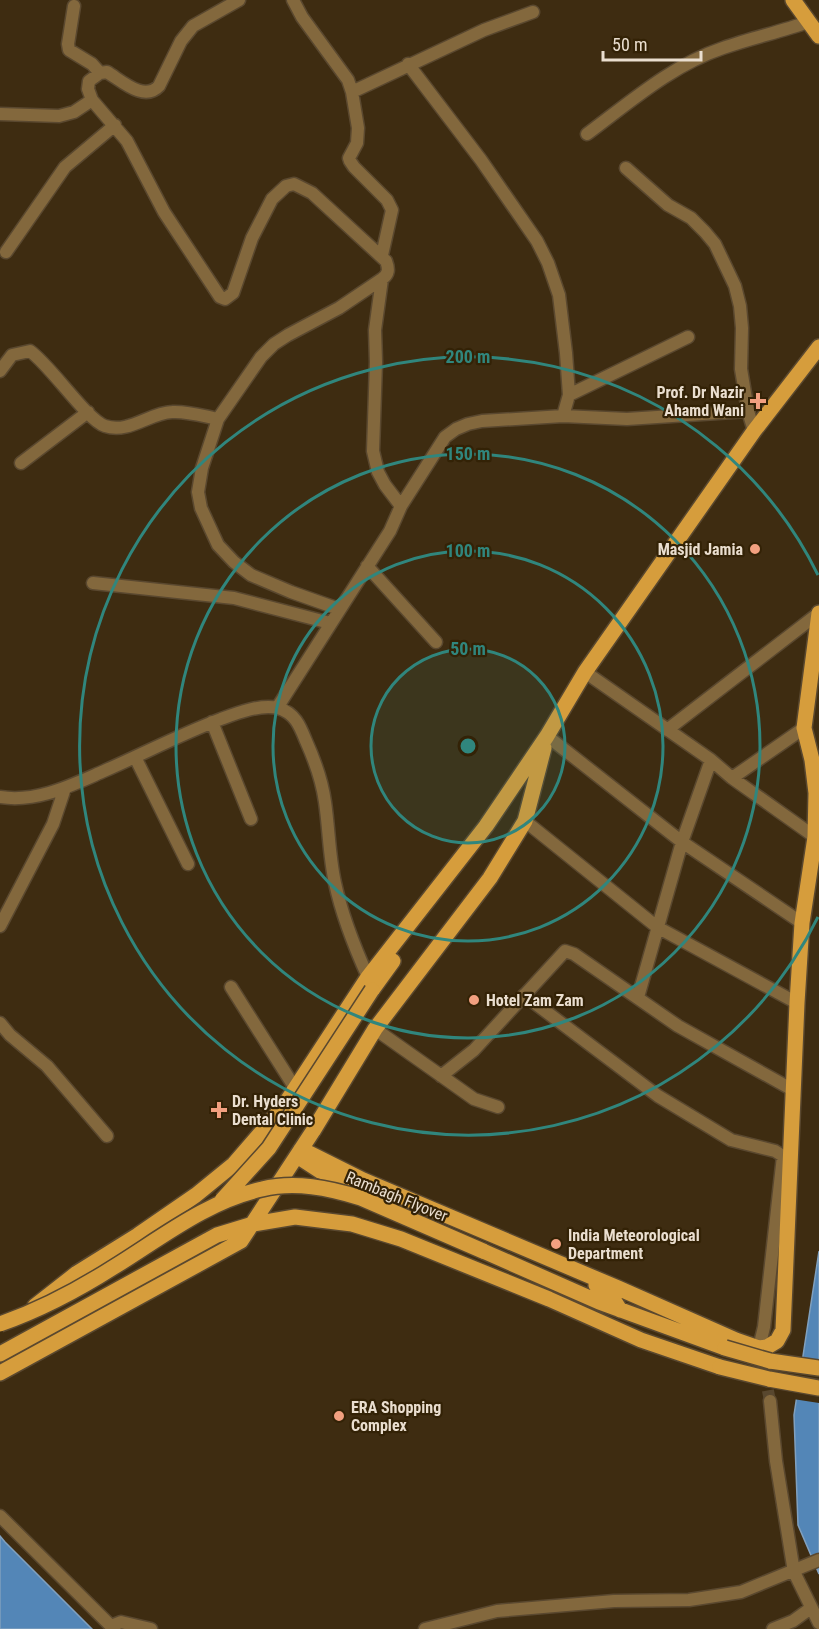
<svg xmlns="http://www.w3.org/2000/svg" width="819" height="1629" font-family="'Roboto Condensed',sans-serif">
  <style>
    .water { fill: #5386b7; stroke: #80a0be; stroke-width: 1.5 }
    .pier { fill: #3e2c11 }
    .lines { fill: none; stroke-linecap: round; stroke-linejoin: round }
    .street-tunnel { stroke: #58472e; stroke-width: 12; stroke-dasharray: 12 6; stroke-linecap: butt }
    .street-casing { stroke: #5a482f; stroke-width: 15 }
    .primary-casing { stroke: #5a482f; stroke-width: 18 }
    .street { stroke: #83683d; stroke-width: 12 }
    .primary { stroke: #d69d3c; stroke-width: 15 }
    .primary-bridge-casing { stroke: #5a482f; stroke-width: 18; stroke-linecap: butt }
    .primary-bridge { stroke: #d69d3c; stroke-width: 15 }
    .ring { fill: none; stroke: #30867d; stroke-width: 3 }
    .poi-dot { fill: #f2a080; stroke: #332206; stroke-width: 2 }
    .labels { text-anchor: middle; stroke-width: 4.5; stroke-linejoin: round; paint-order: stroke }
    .poi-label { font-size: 16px; font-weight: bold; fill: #eadecf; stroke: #332206; text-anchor: start }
    .street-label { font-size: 16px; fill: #eadecf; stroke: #332206 }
    .centre { fill: #30867d; stroke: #332206; stroke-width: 3 }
    .ring-label { font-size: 18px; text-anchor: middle; font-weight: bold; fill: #30867d; stroke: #332206; stroke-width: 4.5; stroke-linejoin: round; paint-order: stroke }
  </style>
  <rect width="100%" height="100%" fill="#3e2c11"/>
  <path class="water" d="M819 1251V1574L798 1525 794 1415Z
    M0 1536 5 1542 92 1629H0Z"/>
  <path class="pier" d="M799 1359 819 1362V1403L793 1399Z"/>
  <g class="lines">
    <path class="street-tunnel" d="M761 1355 770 1401"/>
    <defs>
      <path id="street" d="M239 0 193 26 181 41 159 86C144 102 122 81 107 72L100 73 89 81 88 89 92 100 127 141 164 212 220 297 225 299 233 293 252 238 272 199 286 186 294 184 312 193 386 261C389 269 389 274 382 279L339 308 288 335 274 344 261 357 218 419 202 468 198 492 201 508 218 545 234 562 251 575 291 592 339 609
        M293 0 302 17 348 80 352 92 358 128 357 143 349 158 350 161 354 167 387 200 392 210 382 255
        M74 6 68 44 69 50 92 64 100 73
        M408 64 481 160 537 241 548 263 559 295 566 353 569 395 563 416
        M352 92 484 30 533 12
        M0 114 59 116 74 112 92 100
        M587 134C630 102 672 65 723 48 751 38 780 32 808 22
        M626 168 668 205 691 218 705 232 715 244 735 286 740 306 742 328 741 369 748 411 754 431
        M6 252 65 167 115 125
        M382 279 375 330 376 362 373 451 378 472 385 485 401 506
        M0 371 12 355 30 351C51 366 87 420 105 426 129 434 149 413 172 412 187 411 203 416 218 419
        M569 395 688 337
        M21 463 88 412
        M367 566 436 642
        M93 583 234 598 330 623
        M585 672 711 760 732 778 815 837
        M277 708 390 531 401 506 445 437 456 429 468 424 482 421 563 416 627 419 748 411
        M212 722 251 819
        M667 730 819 613
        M547 736 682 842 802 923
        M135 757 188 864
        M732 778 804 728
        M0 797C37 803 72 785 104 771 143 754 181 734 221 719 237 713 260 704 278 708 295 713 300 726 306 741 315 761 322 780 325 802 329 829 329 856 335 883 342 916 354 946 368 977
        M525 821 657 927 797 1003
        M0 926 53 824 65 788
        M231 987 295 1088
        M524 995 658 1096 731 1140 775 1151 783 1156 764 1327 759 1348 761 1354
        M638 997 682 842 711 760
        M0 1023 10 1035 47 1066 107 1136
        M375 1029 474 1099 498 1107
        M441 1076 474 1050 565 951 574 954 678 1026 793 1090
        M770 1401 776 1461 794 1572 819 1623
        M0 1516 114 1629
        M111 1626 121 1622 151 1629
        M425 1629 497 1611 614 1601 689 1600 741 1592 819 1560
        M773 1629 793 1621 811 1608"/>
      <path id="primary" d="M793 0 819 36
        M372 990 393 961
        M301 1149 363 1180 618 1288 736 1340 759 1348 767 1347 777 1341 783 1330 797 1003 802 923 815 837 816 793 812 760 804 728 819 613
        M297 1156 320 1171 347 1181
        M483 1251 599 1302 725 1348
        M596 1285 607 1289 620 1310
        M35 1306 77 1273 138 1235 196 1195 234 1164 283 1107 368 977 486 826 547 736 585 672 754 431 819 347
        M0 1354 217 1235 253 1224 295 1217 352 1224 401 1239 549 1299 641 1340 720 1367
        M770 1361 819 1368
        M0 1373 241 1241 313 1131 375 1029 490 878 525 821 544 748
        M769 1379 819 1388"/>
    </defs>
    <use href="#street" class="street-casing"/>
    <use href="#primary" class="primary-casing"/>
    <use href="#street" class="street"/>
    <use href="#primary" class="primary"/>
    <defs>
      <path id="primary-bridge" d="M222 1200 269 1148 372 990
        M0 1324C40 1310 78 1290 114 1267 161 1238 207 1201 262 1189 295 1181 329 1188 361 1198L483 1251
        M725 1348 770 1361
        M720 1367 769 1379"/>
    </defs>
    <use href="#primary-bridge" class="primary-bridge-casing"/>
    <use href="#primary-bridge" class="primary-bridge"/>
  </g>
  <circle cx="468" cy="746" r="97" fill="#30867d" fill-opacity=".12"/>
  <g class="ring">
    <circle cx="468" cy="746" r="97"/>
    <circle cx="468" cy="746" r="195"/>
    <circle cx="468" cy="746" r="292"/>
    <path d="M818 917A389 389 0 1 1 818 575"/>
  </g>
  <g class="poi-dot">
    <path d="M755 392h6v6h6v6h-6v6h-6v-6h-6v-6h6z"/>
    <circle cx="755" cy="549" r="6"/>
    <circle cx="474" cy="1000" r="6"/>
    <path d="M216 1101h6v6h6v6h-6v6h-6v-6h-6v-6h6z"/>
    <circle cx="556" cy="1244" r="6"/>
    <circle cx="339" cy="1416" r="6"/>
  </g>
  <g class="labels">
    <g class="poi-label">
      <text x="744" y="398" text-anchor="end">Prof. Dr Nazir<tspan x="744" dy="18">Ahamd Wani</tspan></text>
      <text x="743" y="555" text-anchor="end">Masjid Jamia</text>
      <text x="486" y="1006">Hotel Zam Zam</text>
      <text x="232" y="1107">Dr. Hyders<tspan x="232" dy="18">Dental Clinic</tspan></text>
      <text x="568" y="1241">India Meteorological<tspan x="568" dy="18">Department</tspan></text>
      <text x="351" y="1413">ERA Shopping<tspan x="351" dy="18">Complex</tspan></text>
    </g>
    <g class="street-label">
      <text transform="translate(397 1196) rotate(22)" y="6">Rambagh Flyover</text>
    </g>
  </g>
  <circle cx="468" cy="746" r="9" class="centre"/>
  <g class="ring-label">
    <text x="468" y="363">200 m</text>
    <text x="468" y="460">150 m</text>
    <text x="468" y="557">100 m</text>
    <text x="468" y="655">50 m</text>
  </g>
  <path d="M603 51v9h98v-9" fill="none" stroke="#eadecf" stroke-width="3"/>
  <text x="612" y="51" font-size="18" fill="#eadecf" stroke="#332206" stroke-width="4.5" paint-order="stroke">50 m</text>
</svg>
